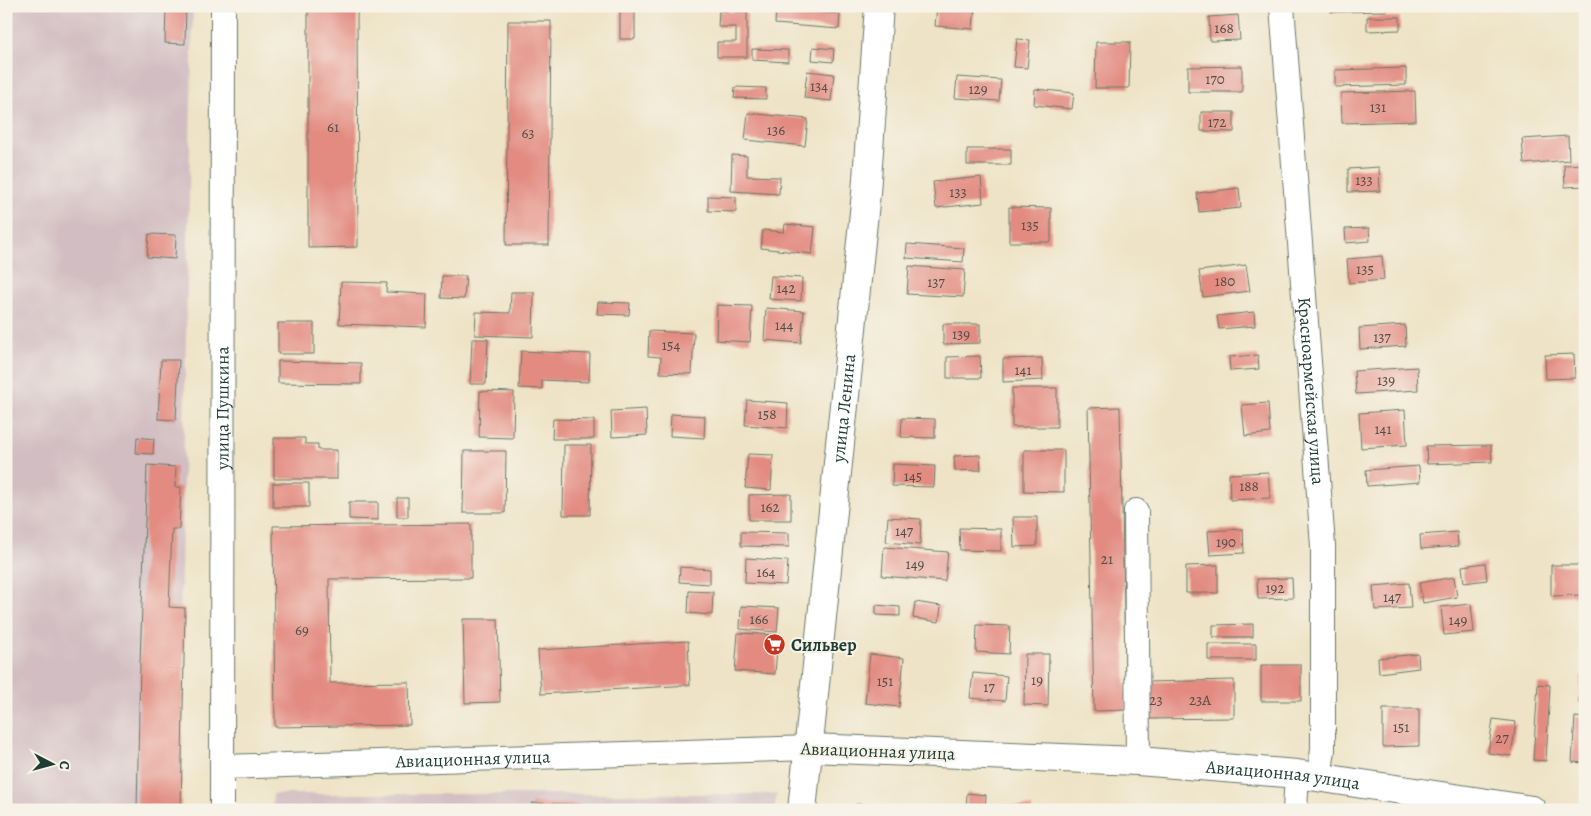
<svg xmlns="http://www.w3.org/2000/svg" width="1591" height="816" font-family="Alegreya,serif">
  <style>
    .industrial { fill: #d2bec2 }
    .building { fill: #e38b81 }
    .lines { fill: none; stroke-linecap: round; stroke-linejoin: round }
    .minor-casing { stroke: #677767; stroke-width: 26 }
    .major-casing { stroke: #677767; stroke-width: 30 }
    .minor { stroke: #fff; stroke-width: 24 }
    .major { stroke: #fff; stroke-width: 28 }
    .labels { text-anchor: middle; stroke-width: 4; stroke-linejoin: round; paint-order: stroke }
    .number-label { font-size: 15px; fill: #505047 }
    .street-label { font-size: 18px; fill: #1f3d34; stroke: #f7f3e8 }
    .poi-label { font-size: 18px; font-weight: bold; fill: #1f3d34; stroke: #f7f3e8; text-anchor: start }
  </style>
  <rect width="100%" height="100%" fill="#f7f3e8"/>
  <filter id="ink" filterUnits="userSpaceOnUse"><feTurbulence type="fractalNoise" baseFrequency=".02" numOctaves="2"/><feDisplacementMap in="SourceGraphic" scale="10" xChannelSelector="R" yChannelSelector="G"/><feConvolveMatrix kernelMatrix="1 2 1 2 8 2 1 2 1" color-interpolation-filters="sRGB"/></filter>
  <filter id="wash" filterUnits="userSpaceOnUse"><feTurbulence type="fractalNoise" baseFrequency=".0096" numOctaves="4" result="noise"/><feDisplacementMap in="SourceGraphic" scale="20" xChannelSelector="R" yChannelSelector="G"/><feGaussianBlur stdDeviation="1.12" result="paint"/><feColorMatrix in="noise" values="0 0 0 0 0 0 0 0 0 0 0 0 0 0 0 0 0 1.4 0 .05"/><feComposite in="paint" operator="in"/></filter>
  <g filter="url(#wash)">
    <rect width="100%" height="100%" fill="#eee3c6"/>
    <path class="industrial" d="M6 6H193L176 810H6Z
      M273 794H777L774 810H272Z"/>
    <g id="blocks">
      <path class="building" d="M166 6H186L185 44 165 43Z
        M308 6H357L358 247 308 248Z
        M620 6H635V39H620Z
        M937 6H975L973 29 935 26Z
        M1331 6H1386L1387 11 1331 12Z
        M776 9 840 14 839 29 775 24Z
        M719 11 747 12V57H717V42H736V27H718Z
        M1238 15 1240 40 1210 41 1209 17Z
        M1367 17H1400V30L1367 31Z
        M508 21H551L549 245H506Z
        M1017 39 1030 40 1027 68 1014 67Z
        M1096 42H1130L1129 88H1095Z
        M813 47 834 49 833 62 812 60Z
        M752 49 788 50V62L752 60Z
        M1242 66V92H1188V67Z
        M1406 68V85L1335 87V70Z
        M807 71 834 74 831 101 804 98Z
        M957 77 1001 80 999 101 955 98Z
        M735 87 766 88V99L734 98Z
        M1035 89 1074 93 1072 109 1034 105Z
        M1415 91 1416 121 1342 123 1341 93Z
        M1201 112H1234V132L1201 131Z
        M748 113 808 119 805 146 745 140Z
        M1568 136 1569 160 1524 164 1522 139Z
        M967 149H1011V165H967Z
        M732 155 747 156V176L780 177 779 194 731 191Z
        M1585 164V186L1565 187 1564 165Z
        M1379 167 1380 191 1348 192V169Z
        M981 177 983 203 936 208 933 182Z
        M1239 188 1241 208 1199 212 1197 193Z
        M708 196 736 197V212L708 211Z
        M1009 207 1051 208V242H1009Z
        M785 224 815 227 812 254 761 248 763 230 784 232Z
        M1369 228 1370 241 1346 243 1345 229Z
        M149 234 176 235 175 259 147 257Z
        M907 244 964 248 963 262 906 258Z
        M1382 256 1384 280 1349 283 1347 259Z
        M1246 265 1250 291 1203 297 1199 271Z
        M909 266 965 270 963 297 907 294Z
        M442 276H466L464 299 441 298Z
        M771 276 802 278 801 301 769 299Z
        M341 282 387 283 386 292 427 294 426 327 339 324Z
        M511 292H534L533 337 475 335 476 312 510 313Z
        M598 302 630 303 629 315 597 314Z
        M717 305 752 306 750 342 716 340Z
        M766 308 804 311 801 343 764 340Z
        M1254 312 1255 326 1219 329 1217 316Z
        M278 323H314V354H278Z
        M943 324H980V343L943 344Z
        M1405 325 1406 346 1360 349 1359 328Z
        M649 331 694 333 692 374 660 373 661 357 648 356Z
        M472 339H488L486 384H470Z
        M521 351 590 354 589 382 542 380V389L519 388Z
        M1574 354 1575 378 1546 379 1545 355Z
        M1258 355 1259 369 1230 371 1229 357Z
        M980 356 981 378H947V357Z
        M1042 358 1043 380 1003 382V359Z
        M161 360H179L176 420 158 419Z
        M278 361 361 363V384L278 383Z
        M1417 367 1418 390 1356 394 1354 371Z
        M1012 388H1057V427H1012Z
        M480 391 514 392 513 438 479 437Z
        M747 400 788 403 787 428 745 425Z
        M1268 403 1270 433 1245 436 1242 405Z
        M1120 407 1126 710 1094 711 1088 408Z
        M646 409 647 435 612 437 611 411Z
        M1405 410 1407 445 1361 448 1359 413Z
        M671 414 705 416 704 438 670 436Z
        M902 418 935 419V438L901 437Z
        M553 419 594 420V439H552Z
        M137 437 154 439 153 454 136 453Z
        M274 438H305V444H318V450H337V479H274Z
        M564 445H591L590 515H563Z
        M1491 445 1492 462 1427 464 1426 446Z
        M1024 450H1064V492L1024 491Z
        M464 451H506L505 513H463Z
        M748 454 773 455 771 490 745 488Z
        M980 455 981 470 955 471 954 456Z
        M893 464 935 466 934 487 892 486Z
        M147 465 176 467 175 487H181L179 529H172L169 607 185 608 181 810H137L140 662Z
        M1419 466 1420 482 1367 486 1366 470Z
        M1268 472 1270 498 1230 500 1229 474Z
        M273 483H309V507H273Z
        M791 494V520H749V495Z
        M397 498H408V517H397Z
        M349 502H378V520L349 519Z
        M888 517 921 519 920 545 886 542Z
        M1013 517H1037V546L1014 547Z
        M471 524V578L329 579 330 683 409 682 410 725 275 727 273 526Z
        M959 528 1001 529V551L960 550Z
        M1243 529 1244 553 1210 555 1208 531Z
        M741 532 789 533V547L741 546Z
        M1457 532 1458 546 1421 549 1420 535Z
        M884 547 948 552 945 581 882 576Z
        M746 558 788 561 786 585 745 583Z
        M1485 563 1487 580 1464 583 1462 566Z
        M1218 565V593H1186V566Z
        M1551 565H1585V595L1551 596Z
        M680 567 710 569V584L679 582Z
        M1454 577 1457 597 1423 603 1419 583Z
        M1292 578 1293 598 1258 599 1257 579Z
        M1409 583 1411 608 1375 610 1373 586Z
        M689 591 713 592 712 615 688 613Z
        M915 602 941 606 939 622 913 618Z
        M1471 604 1474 632 1444 635 1441 607Z
        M876 605 900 607V616L876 615Z
        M741 606 779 608 777 632 740 629Z
        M463 619H498L500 702 465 703Z
        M1253 624V637H1213V625Z
        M977 625 1010 626 1009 654 976 652Z
        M738 633 778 635 775 674 735 671Z
        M688 641 690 685 541 694 538 650Z
        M1208 644H1256V660H1208Z
        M870 654 904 658 899 707 865 703Z
        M1025 654H1049L1048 706 1024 705Z
        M1418 654 1419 668 1379 673 1378 658Z
        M1261 665H1301V701H1261Z
        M973 673 1007 676 1005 701 970 698Z
        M1581 676H1585V703H1579Z
        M1234 680V718L1146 719V682Z
        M1538 684 1550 685 1546 761 1533 760Z
        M1383 709H1419V746L1383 747Z
        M1575 717 1585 718V763L1572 762Z
        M1493 719 1516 722 1511 756 1488 753Z
        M967 793 986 795 985 810H966Z
        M532 803 583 805V810H531Z
        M856 804 883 806V810H856Z
        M1005 805 1032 807V810H1005Z"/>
    </g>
  </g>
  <g filter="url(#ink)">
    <use href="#blocks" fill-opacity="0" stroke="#677767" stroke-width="1"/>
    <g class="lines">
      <defs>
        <g id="minor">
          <path id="s1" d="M1282 6 1323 546V750L1319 777"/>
          <path d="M1136 511 1138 761"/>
          <path id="s2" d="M222 767 810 748"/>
          <path id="s3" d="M222 810 223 6"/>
          <path d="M1295 810 1297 774"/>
        </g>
        <g id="major">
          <path id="s4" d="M810 748 1138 761 1297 774 1532 810"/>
          <path id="s5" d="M802 810 866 193 879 6"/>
        </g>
      </defs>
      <use href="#minor" class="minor-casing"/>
      <use href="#major" class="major-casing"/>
      <use href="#minor" class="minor"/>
      <use href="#major" class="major"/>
    </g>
  </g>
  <defs>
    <symbol id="supermarket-disc" viewBox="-11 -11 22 22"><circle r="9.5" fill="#c8321e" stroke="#f7f3e8"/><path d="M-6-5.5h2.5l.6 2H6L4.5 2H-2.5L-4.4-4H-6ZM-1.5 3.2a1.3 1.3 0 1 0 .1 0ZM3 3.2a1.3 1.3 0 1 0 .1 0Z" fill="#fff"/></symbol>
  </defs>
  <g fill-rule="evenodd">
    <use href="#supermarket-disc" x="762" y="632" width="25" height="25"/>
  </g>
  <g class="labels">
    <g class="number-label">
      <text x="1224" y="33">168</text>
      <text x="1215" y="84">170</text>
      <text x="819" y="91">134</text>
      <text x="978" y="94">129</text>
      <text x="1378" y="112">131</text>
      <text x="1217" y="127">172</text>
      <text x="333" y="132">61</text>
      <text x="776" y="135">136</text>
      <text x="528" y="138">63</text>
      <text x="1364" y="185">133</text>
      <text x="958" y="197">133</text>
      <text x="1030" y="230">135</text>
      <text x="1365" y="274">135</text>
      <text x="1225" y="286">180</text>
      <text x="936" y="287">137</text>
      <text x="786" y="293">142</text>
      <text x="784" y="330">144</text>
      <text x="961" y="339">139</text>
      <text x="1382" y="342">137</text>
      <text x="671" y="350">154</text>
      <text x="1023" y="375">141</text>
      <text x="1386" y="385">139</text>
      <text x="767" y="419">158</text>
      <text x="1383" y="434">141</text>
      <text x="913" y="481">145</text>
      <text x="1249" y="491">188</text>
      <text x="770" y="512">162</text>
      <text x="904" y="536">147</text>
      <text x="1226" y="547">190</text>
      <text x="1107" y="564">21</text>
      <text x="915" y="569">149</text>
      <text x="766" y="577">164</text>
      <text x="1275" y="593">192</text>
      <text x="1392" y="602">147</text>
      <text x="759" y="624">166</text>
      <text x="1458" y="625">149</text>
      <text x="302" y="635">69</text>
      <text x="1037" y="685">19</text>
      <text x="885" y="686">151</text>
      <text x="989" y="692">17</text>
      <text x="1156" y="705">23</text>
      <text x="1200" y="705">23А</text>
      <text x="1401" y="732">151</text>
      <text x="1502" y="743">27</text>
    </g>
    <g class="street-label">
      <text dy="6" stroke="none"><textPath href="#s1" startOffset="386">Красноармейская улица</textPath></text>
      <text dy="6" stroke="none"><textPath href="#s3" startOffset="402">улица Пушкина</textPath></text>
      <text dy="6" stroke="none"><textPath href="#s5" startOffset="404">улица Ленина</textPath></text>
      <text transform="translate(878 751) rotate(2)" y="6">Авиационная улица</text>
      <text dy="6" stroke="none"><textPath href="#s2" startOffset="251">Авиационная улица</textPath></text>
      <text dy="6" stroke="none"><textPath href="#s4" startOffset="474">Авиационная улица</textPath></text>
    </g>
    <g class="poi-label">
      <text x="791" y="651">Сильвер</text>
    </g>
  </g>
  <rect width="1591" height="816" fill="none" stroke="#f7f3e8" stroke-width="25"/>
  <g transform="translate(52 764) rotate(96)" stroke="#f7f3e8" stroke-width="4" paint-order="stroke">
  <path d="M0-4L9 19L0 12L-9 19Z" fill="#1f3d34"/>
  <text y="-8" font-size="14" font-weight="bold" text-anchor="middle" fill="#1f3d34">С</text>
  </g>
</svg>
